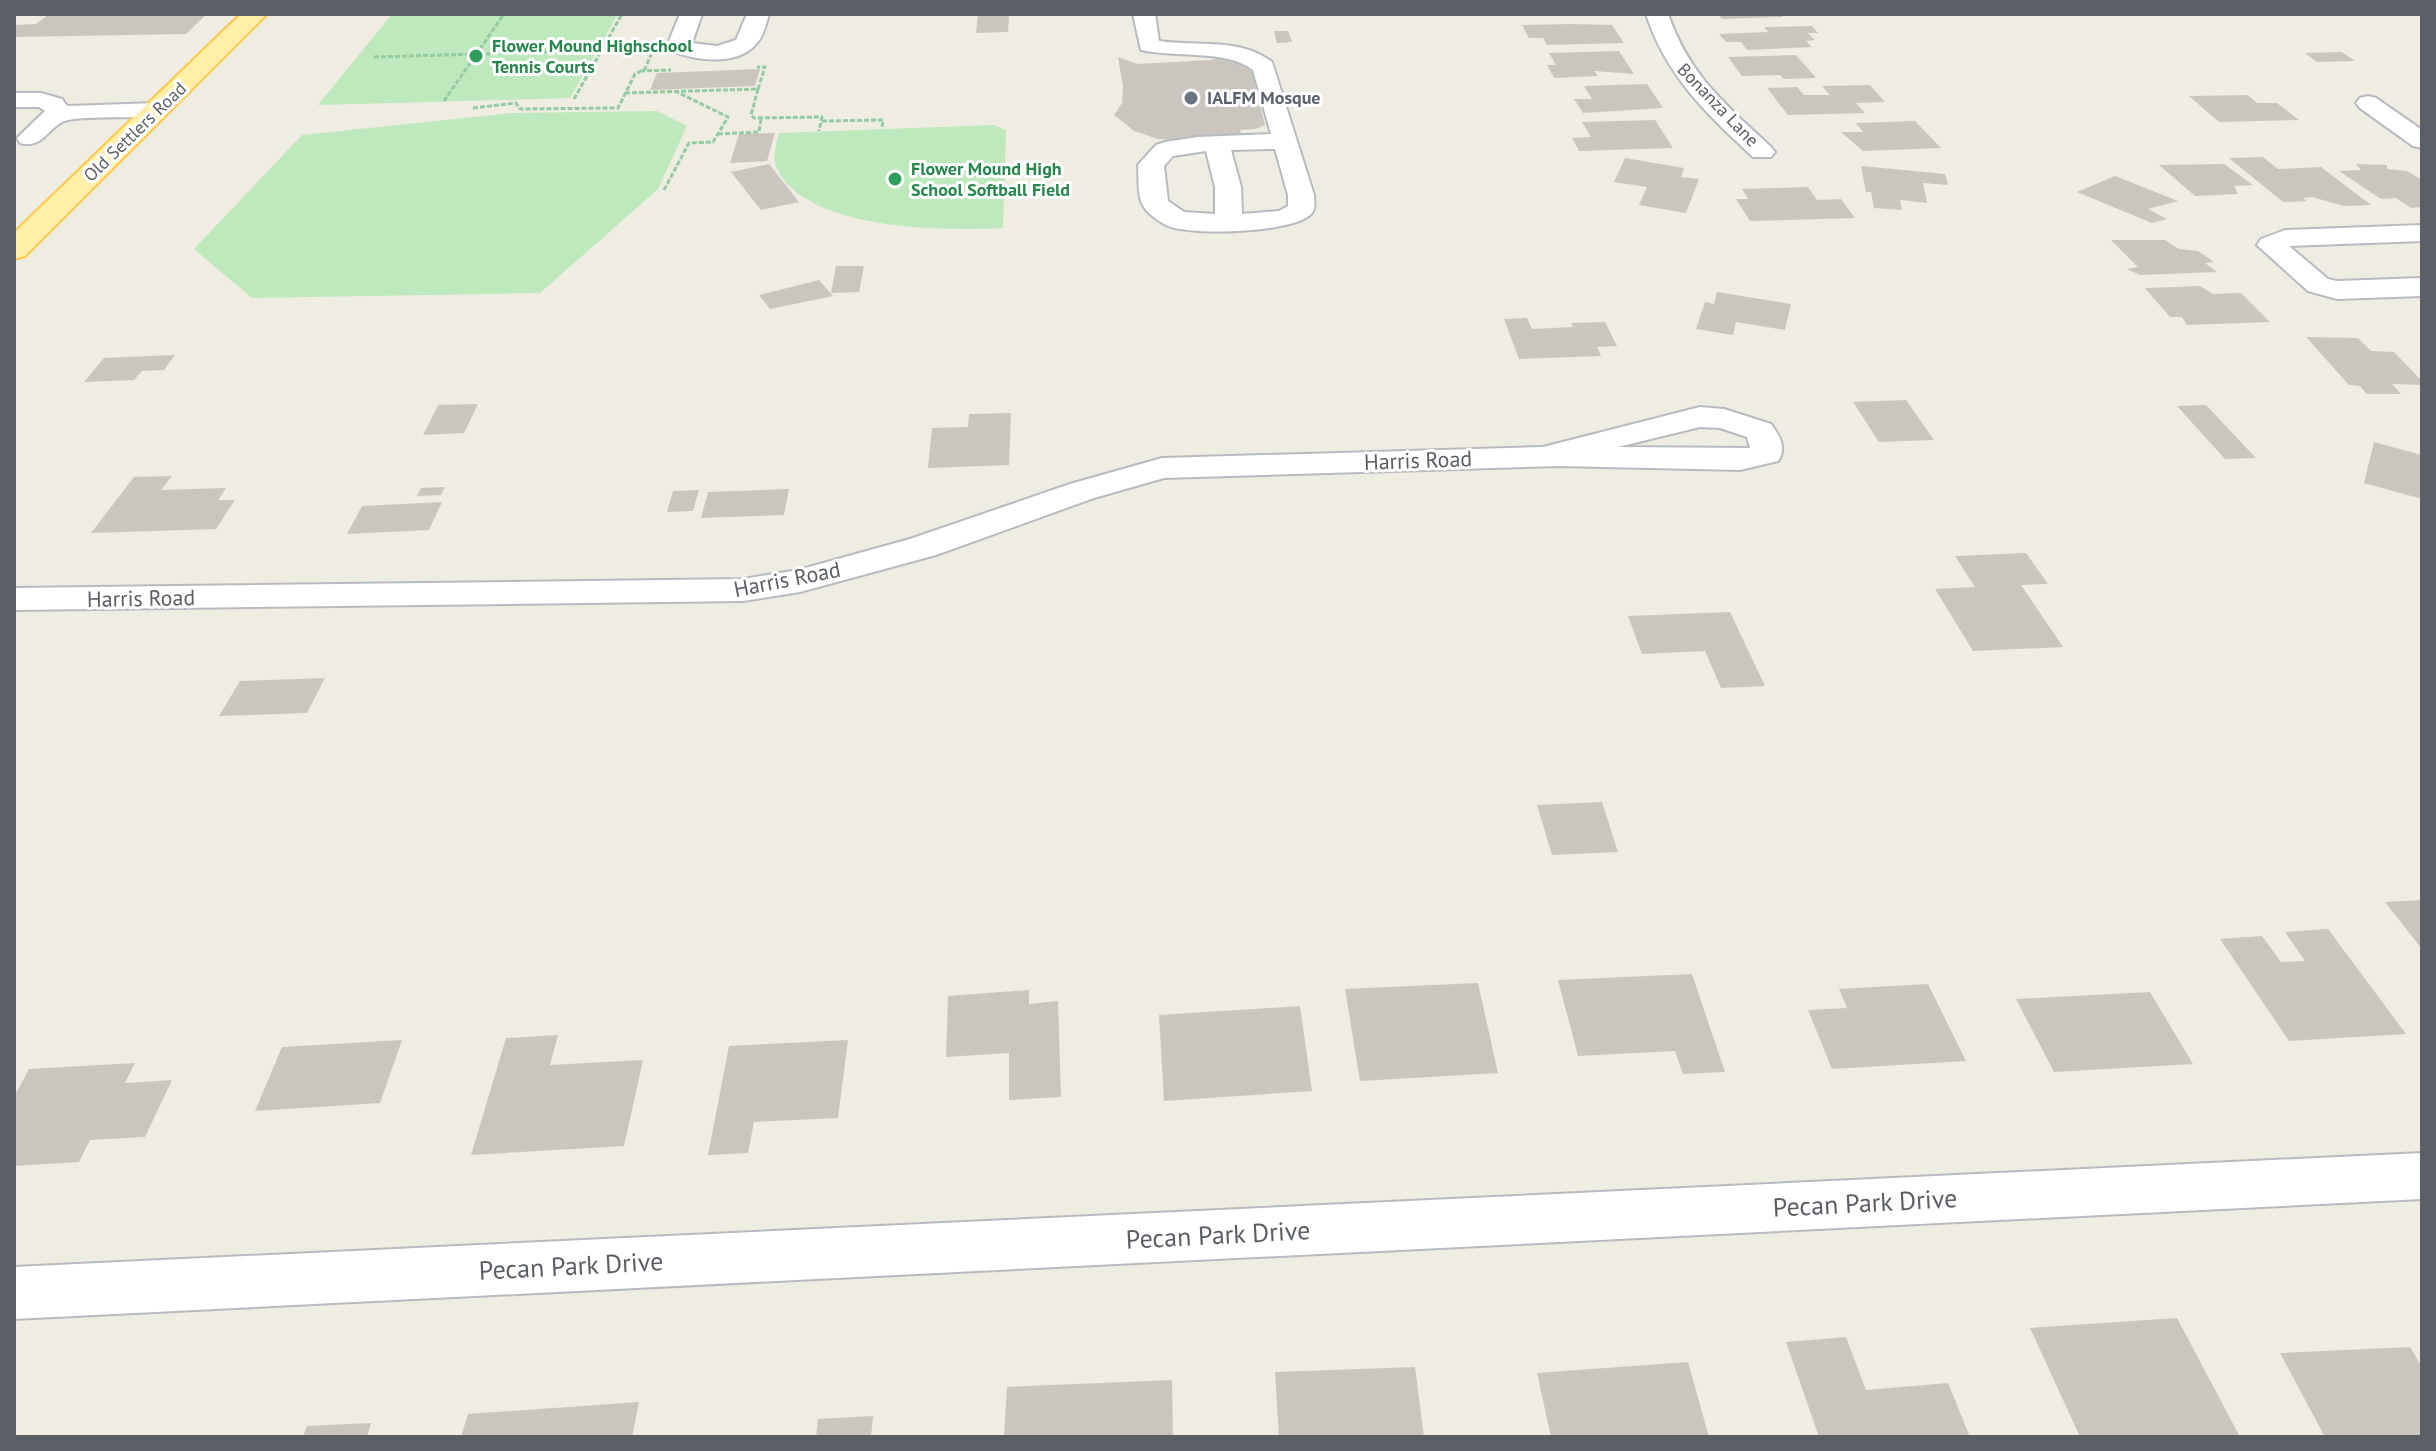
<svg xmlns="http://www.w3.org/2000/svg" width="2436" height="1451" font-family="'PT Sans',sans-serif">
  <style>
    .green { fill: #bde9bc }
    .building { fill: #cac6bf }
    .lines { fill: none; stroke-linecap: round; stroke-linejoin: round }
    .minor-casing { stroke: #b7bbc0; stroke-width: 4 }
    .major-casing { stroke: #ffc84b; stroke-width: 4 }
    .path { stroke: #94cba2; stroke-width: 3; stroke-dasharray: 5 2; stroke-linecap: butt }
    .minor { fill: #fff; fill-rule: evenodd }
    .major { fill: #ffefa7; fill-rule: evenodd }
    .leisure-dot { fill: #2e9e5b; stroke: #fff; stroke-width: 3 }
    .worship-dot { fill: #6b7280; stroke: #fff; stroke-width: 3 }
    .labels { text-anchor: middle; stroke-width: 6; stroke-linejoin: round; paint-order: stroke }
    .far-leisure-label { font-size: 18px; font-weight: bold; fill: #27864d; stroke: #fff; text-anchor: start }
    .far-worship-label { font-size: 18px; font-weight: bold; fill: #5b616d; stroke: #fff; text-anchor: start }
    .far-street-label { font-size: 18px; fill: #5a5f65; stroke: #fff }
    .street-label { font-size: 22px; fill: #5a5f65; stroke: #fff }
    .near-street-label { font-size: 26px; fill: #5a5f65; stroke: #fff }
  </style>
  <rect width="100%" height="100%" fill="#efece2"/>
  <path class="green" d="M392 14H618L570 98 318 105Z
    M657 111 687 126 658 189 540 293 252 298 194 249 302 135 513 113Z
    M994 125 1006 130 1003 228C944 231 808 231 777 169 772 158 776 144 779 133Z"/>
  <path class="building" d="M49 14H207L186 34 14 37V25L36 24Z
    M978 14H1009L1008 32 976 33Z
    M1718 14H1781L1783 17 1722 19Z
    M1571 24 1612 25 1624 43 1547 45 1543 38H1529L1522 25Z
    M1812 26 1818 33H1808L1815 40 1806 41 1812 47 1747 50 1741 42H1726L1719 34 1768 32 1764 27Z
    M1274 31H1288L1292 42 1277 43Z
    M1619 51 1634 74 1594 71 1598 76 1554 78 1547 65H1556L1549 53Z
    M2342 52 2355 61 2317 62 2305 53Z
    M1796 55 1816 78 1784 79 1780 75 1742 76 1728 57Z
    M1225 56 1251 68 1265 125 1255 129 1240 130 1242 137 1197 141 1158 139 1134 131 1114 115 1122 103 1123 87 1118 57 1137 64 1211 60Z
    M760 69 755 86 650 90 657 73Z
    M1647 84 1663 108 1583 113 1574 99H1592L1584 86Z
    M1870 85 1885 102 1856 103 1865 113 1788 115 1767 88 1797 87 1804 95H1830L1822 86Z
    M2248 95 2257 103H2277L2299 120 2219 122 2189 96Z
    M1655 120 1673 148 1579 151 1572 138 1591 137 1582 122Z
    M1915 121 1941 148 1863 151 1841 132H1863L1856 123Z
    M775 133 767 161 730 163 739 134Z
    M2263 157 2278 169 2321 167 2371 205 2344 206 2312 197 2303 198 2307 201 2283 202 2229 158Z
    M1625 158 1684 168 1681 177 1699 179 1686 213 1639 205 1647 187 1614 182Z
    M769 164 799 202 761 210 731 172Z
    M2224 164 2253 185 2234 186 2238 194 2195 196 2159 165Z
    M2356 164 2387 165V169L2407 171 2422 180V207L2411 208 2396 198 2381 199 2339 171 2361 170Z
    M1861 166 1945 174 1948 185 1923 183 1927 203 1900 200 1902 210 1874 208 1871 192H1866Z
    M2115 176 2178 201 2148 209 2167 219 2152 223 2077 192Z
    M1808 187 1817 200 1841 199 1855 218 1750 221 1736 199H1748L1742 189Z
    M2111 240H2165L2179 249 2198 251 2214 262 2205 263 2217 272 2140 275 2127 269 2138 267Z
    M836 266H864L859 292 831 293Z
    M819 280 833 296 770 309 759 295Z
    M2200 286 2213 294 2241 293 2270 322 2187 325 2182 317H2170L2145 288Z
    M1717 292 1791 304 1785 330 1736 322 1733 335 1696 329 1705 302 1714 304Z
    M1527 318 1532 329 1573 327 1571 323 1605 322 1617 346 1597 347 1601 356 1519 359 1504 319Z
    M2306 337 2358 338 2371 351 2394 352 2422 381V385L2392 384 2401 394H2367L2360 386 2349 385Z
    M175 355 164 370 142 371 134 380 84 382 104 358Z
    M1906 400 1934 440 1879 442 1853 402Z
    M478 404 464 433 423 435 438 405Z
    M2206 405 2256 458 2225 459 2177 406Z
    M1011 413 1009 465 928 468 932 428 968 427 969 414Z
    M2374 442 2422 455V499L2364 483Z
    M172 476 161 490 226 488 218 500H235L216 529 91 533 134 477Z
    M445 487 441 495 417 496 421 488Z
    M789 489 784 515 701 518 708 492Z
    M699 490 693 511 667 512 673 491Z
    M442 502 429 530 347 534 362 506Z
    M2026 553 2048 584 2021 585 2063 647 1973 651 1935 589 1975 587 1955 556Z
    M1730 612 1765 686 1721 688 1705 651 1642 654 1628 616Z
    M325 678 307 713 219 716 240 681Z
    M1602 802 1618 852 1552 855 1537 805Z
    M2422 900V949L2385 902Z
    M2328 929 2406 1034 2289 1041 2220 939 2262 936 2281 962 2305 961 2285 932Z
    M1692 974 1725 1072 1683 1074 1675 1051 1578 1056 1558 980Z
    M1478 983 1498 1073 1360 1081 1345 989Z
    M1928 984 1966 1061 1832 1069 1808 1010 1847 1008 1839 989Z
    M1029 990V1004L1058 1001 1061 1097 1009 1100V1053L946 1057 948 996Z
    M2150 992 2193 1064 2054 1072 2016 999Z
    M1300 1006 1312 1091 1164 1101 1159 1015Z
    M558 1035 550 1065 643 1060 624 1146 471 1155 506 1038Z
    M402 1040 380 1103 255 1111 282 1047Z
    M848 1040 838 1118 754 1122 748 1153 708 1155 729 1046Z
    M135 1063 125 1083 172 1080 145 1137 90 1140 79 1162 14 1166V1097L29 1069Z
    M2177 1318 2240 1437H2080L2030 1328Z
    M1846 1337 1866 1390 1948 1383 1970 1437H1819L1786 1342Z
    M2410 1347 2422 1367V1437H2325L2280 1353Z
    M1688 1362 1709 1437H1551L1537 1373Z
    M1415 1367 1424 1437H1279L1275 1372Z
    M1172 1380 1173 1437H1004L1007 1387Z
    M639 1402 632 1437H461L468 1414Z
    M873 1416 871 1437H816L818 1419Z
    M371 1423 367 1437H303L307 1426Z"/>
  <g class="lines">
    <defs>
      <path id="minor" d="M680 14H702L692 43 717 46 736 40 747 14H769C766 24 764 35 757 43 739 66 698 61 674 52L669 41Z
        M1133 14H1155L1159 41C1198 47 1239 37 1272 62L1314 195C1314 201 1316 208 1312 213 1296 233 1192 236 1168 226 1161 223 1148 214 1144 207 1137 198 1139 177 1138 165L1156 145 1165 142 1198 137 1271 134 1253 70C1227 49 1175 58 1141 50ZM1275 149 1288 195V206L1279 211 1242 214 1241 187 1231 150ZM1206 151 1215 187V214L1184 212 1168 201 1164 166 1173 156Z
        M1646 14H1668C1689 75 1725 104 1771 147L1775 152 1771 157H1753C1707 114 1666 76 1646 14Z
        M14 93H41L62 99 67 106 157 103 165 105 169 110 165 115 157 117C140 118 73 115 62 122 46 131 41 149 20 143L17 138 45 111 39 107H14Z
        M2368 96 2376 98 2422 130V148L2413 146 2360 108 2356 103 2360 98Z
        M2422 225V241L2289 246 2328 279 2337 281 2422 278V296L2337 299 2308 291 2257 245 2261 239 2285 230Z
        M1700 407 1724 409 1771 424C1780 436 1787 448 1778 461L1740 470 1558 466 1164 478 1094 498 936 555 800 592 743 601 14 610V588L743 579 798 570 910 539 1070 484 1162 458 1543 447ZM1700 427 1720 428 1747 437 1750 448 1618 447Z
        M2422 1153V1199L14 1319V1267Z"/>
      <path id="major" d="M241 14H267L25 256 14 259V233Z"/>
    </defs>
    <use href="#minor" class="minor-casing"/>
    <use href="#major" class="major-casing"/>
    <path class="path" d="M374 57 653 49
      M640 71 671 70
      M758 89 751 115 754 118 822 117 819 131
      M625 93 758 89 765 67H757
      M574 99 622 14
      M444 101 504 14
      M473 108 516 103 520 109 618 108 635 74 645 69 654 48
      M822 121 883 120 882 129
      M718 134 759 132 761 119
      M664 190 689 143 713 142 728 117 677 92"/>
    <use href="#minor" class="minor"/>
    <use href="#major" class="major"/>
  </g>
  <g class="leisure-dot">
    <circle cx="476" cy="56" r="8"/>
    <circle cx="895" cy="179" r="8"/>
  </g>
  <circle class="worship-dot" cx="1191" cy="98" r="8"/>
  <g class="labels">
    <g class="far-leisure-label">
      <text x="492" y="52">Flower Mound Highschool<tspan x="492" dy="21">Tennis Courts</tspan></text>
      <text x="911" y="175">Flower Mound High<tspan x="911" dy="21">School Softball Field</tspan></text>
    </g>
    <g class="far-worship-label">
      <text x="1207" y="104">IALFM Mosque</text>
    </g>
    <g class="far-street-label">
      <text transform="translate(1718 105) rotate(46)" y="6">Bonanza Lane</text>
      <text transform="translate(135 132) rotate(-44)" y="6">Old Settlers Road</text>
    </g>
    <g class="street-label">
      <text transform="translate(1418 460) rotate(-2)" y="8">Harris Road</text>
      <text transform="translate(787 579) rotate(-11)" y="8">Harris Road</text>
      <text transform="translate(141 598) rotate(-1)" y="8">Harris Road</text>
    </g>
    <g class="near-street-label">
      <text transform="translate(1865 1203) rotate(-3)" y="9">Pecan Park Drive</text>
      <text transform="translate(1218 1235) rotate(-3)" y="9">Pecan Park Drive</text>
      <text transform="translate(571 1266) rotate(-3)" y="9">Pecan Park Drive</text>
    </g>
  </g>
  <rect width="2436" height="1451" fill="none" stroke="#5a5f65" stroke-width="32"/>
</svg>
